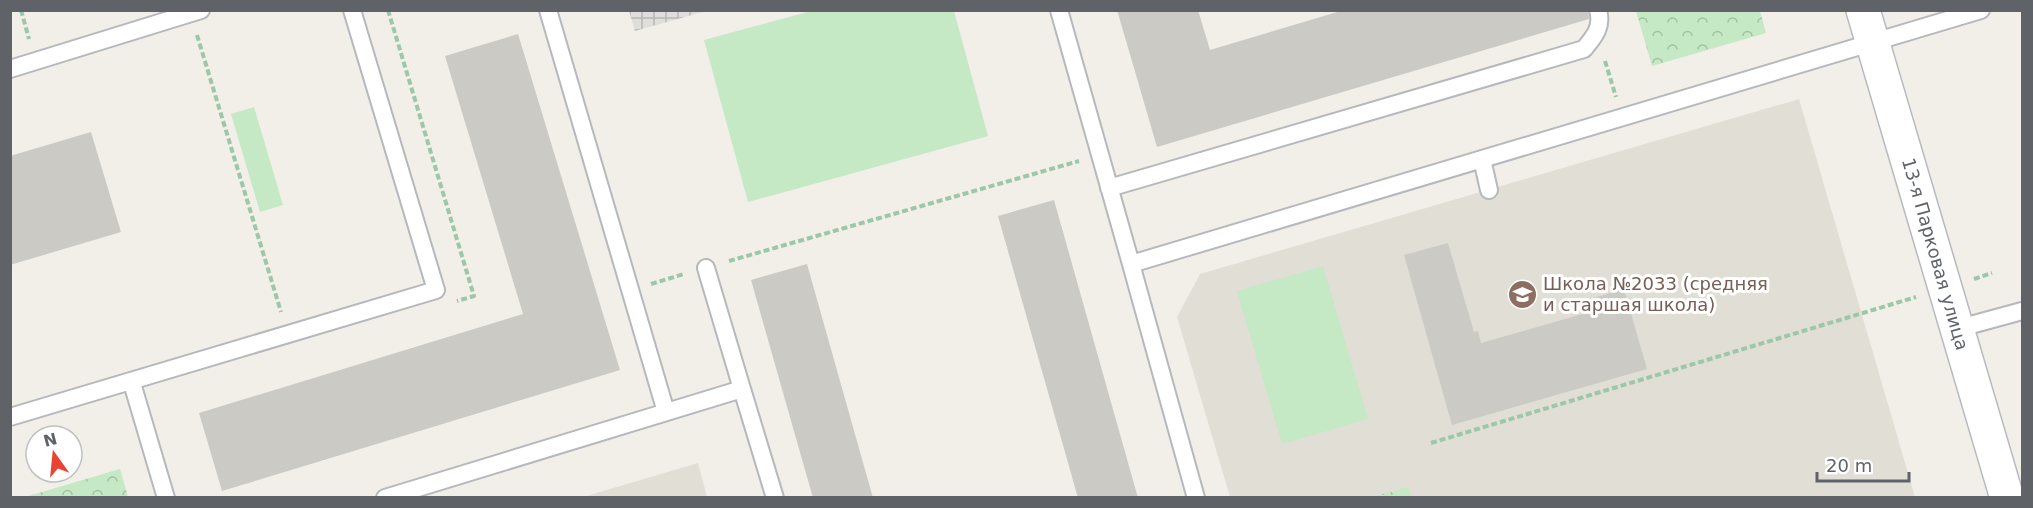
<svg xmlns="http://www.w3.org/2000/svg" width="2033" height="508" font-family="'DejaVu Sans',sans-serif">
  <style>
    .industrial { fill: url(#industrial-grid) }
    .education { fill: #e1ded6 }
    .forest { fill: url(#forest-crowns) }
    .pitch { fill: #c5e8c5 }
    .building { fill: #cccac5 }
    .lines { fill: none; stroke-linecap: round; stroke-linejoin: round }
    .lane-casing { stroke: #b5b8bc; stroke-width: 20 }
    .secondary-casing { stroke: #b6babf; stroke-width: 36 }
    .path { stroke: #9cc7a9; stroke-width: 4; stroke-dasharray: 6 3; stroke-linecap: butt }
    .lane { stroke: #fff; stroke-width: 16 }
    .secondary { stroke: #fff; stroke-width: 33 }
    .labels { text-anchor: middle; stroke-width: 6; stroke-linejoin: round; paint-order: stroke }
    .street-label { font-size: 18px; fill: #5f6368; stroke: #fff }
    .education-label { font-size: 18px; fill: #785e54; stroke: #fff; text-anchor: start }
  </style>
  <defs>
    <pattern id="industrial-grid" width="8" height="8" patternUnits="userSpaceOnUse" patternTransform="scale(1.5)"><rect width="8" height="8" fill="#e0deda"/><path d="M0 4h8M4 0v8" fill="none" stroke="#b9b8b5"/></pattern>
    <pattern id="forest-crowns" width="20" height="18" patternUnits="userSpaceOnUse" patternTransform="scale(1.5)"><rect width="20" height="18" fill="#c5e8c5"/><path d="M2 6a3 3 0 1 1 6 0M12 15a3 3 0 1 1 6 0" fill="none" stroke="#a3c0a4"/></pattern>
  </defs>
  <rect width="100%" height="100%" fill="#f1efe8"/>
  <path class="industrial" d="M629 11V10L706 11 635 31Z"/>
  <path class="education" d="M1799 99 1915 497H1230L1177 317 1200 274Z
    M698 463 707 497H583Z"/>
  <path class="forest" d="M1636 11H1760L1766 33 1652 66Z
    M120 469 128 497H25Z
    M1408 487 1411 497H1372Z"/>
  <path class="pitch" d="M811 11H954L988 136 748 202 704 40Z
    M254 107 283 205 260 212 231 114Z
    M1323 266 1368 419 1282 444 1237 291Z"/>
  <path class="building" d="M1117 10H1198L1210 50 1344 10H1588L1589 19 1157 147Z
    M518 34 620 370 222 491 199 413 523 314 445 56Z
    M91 132 121 232 10 265V156Z
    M1054 200 1138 498H1078L998 216Z
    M1448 243 1474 332 1478 331 1481 343 1586 313 1583 301 1624 289 1647 369 1452 425 1404 255Z
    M807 264 873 498H813L751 280Z"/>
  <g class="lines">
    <defs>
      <path id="lane" d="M548 10 666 412
        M1059 10 1131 264
        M10 69 201 10
        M1482 159 1489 190
        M1109 188 1584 49C1594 37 1603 27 1598 10
        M706 268 742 389
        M1956 329 2022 311
        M132 383 166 498
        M10 417 436 290 352 10
        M385 498 742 389 775 498
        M1196 498 1131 264 1981 10"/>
      <path id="secondary" d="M1863 10 2007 498"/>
    </defs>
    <use href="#lane" class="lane-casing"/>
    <use href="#secondary" class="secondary-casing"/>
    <path class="path" d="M21 10 29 39
      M388 10 474 296 457 301
      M197 35 281 312
      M1605 61 1616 97
      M729 261 1079 161
      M1974 279 1992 273
      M651 284 684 274
      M1431 443 1916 297"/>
    <use href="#lane" class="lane"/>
    <use href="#secondary" class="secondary"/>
  </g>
  <defs>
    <symbol id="school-disc" viewBox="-11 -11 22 22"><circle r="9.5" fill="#8d6e63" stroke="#fff"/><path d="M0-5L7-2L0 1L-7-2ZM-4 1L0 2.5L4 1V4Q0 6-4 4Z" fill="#fff"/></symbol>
  </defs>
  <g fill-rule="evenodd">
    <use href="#school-disc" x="1506" y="278" width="33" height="33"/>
  </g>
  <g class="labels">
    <g class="street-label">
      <text transform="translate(1935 254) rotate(74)" y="6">13-я Парковая улица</text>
    </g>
    <g class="education-label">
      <text x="1543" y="290">Школа №2033 (средняя<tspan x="1543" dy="21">и старшая школа)</tspan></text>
    </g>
  </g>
  <rect width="2033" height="508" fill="none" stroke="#5f6368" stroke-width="24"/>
  <g transform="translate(54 454) rotate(345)"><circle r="28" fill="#ffffff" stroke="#bfc1c3" stroke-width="1.5"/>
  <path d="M0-4.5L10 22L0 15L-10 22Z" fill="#ea4335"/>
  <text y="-9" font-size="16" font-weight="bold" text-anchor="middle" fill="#5f6368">N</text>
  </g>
  <path d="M1817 472v9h92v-9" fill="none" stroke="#5f6368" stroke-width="3"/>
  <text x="1826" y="472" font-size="18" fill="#5f6368" stroke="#ffffff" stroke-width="4.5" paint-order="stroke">20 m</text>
</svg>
